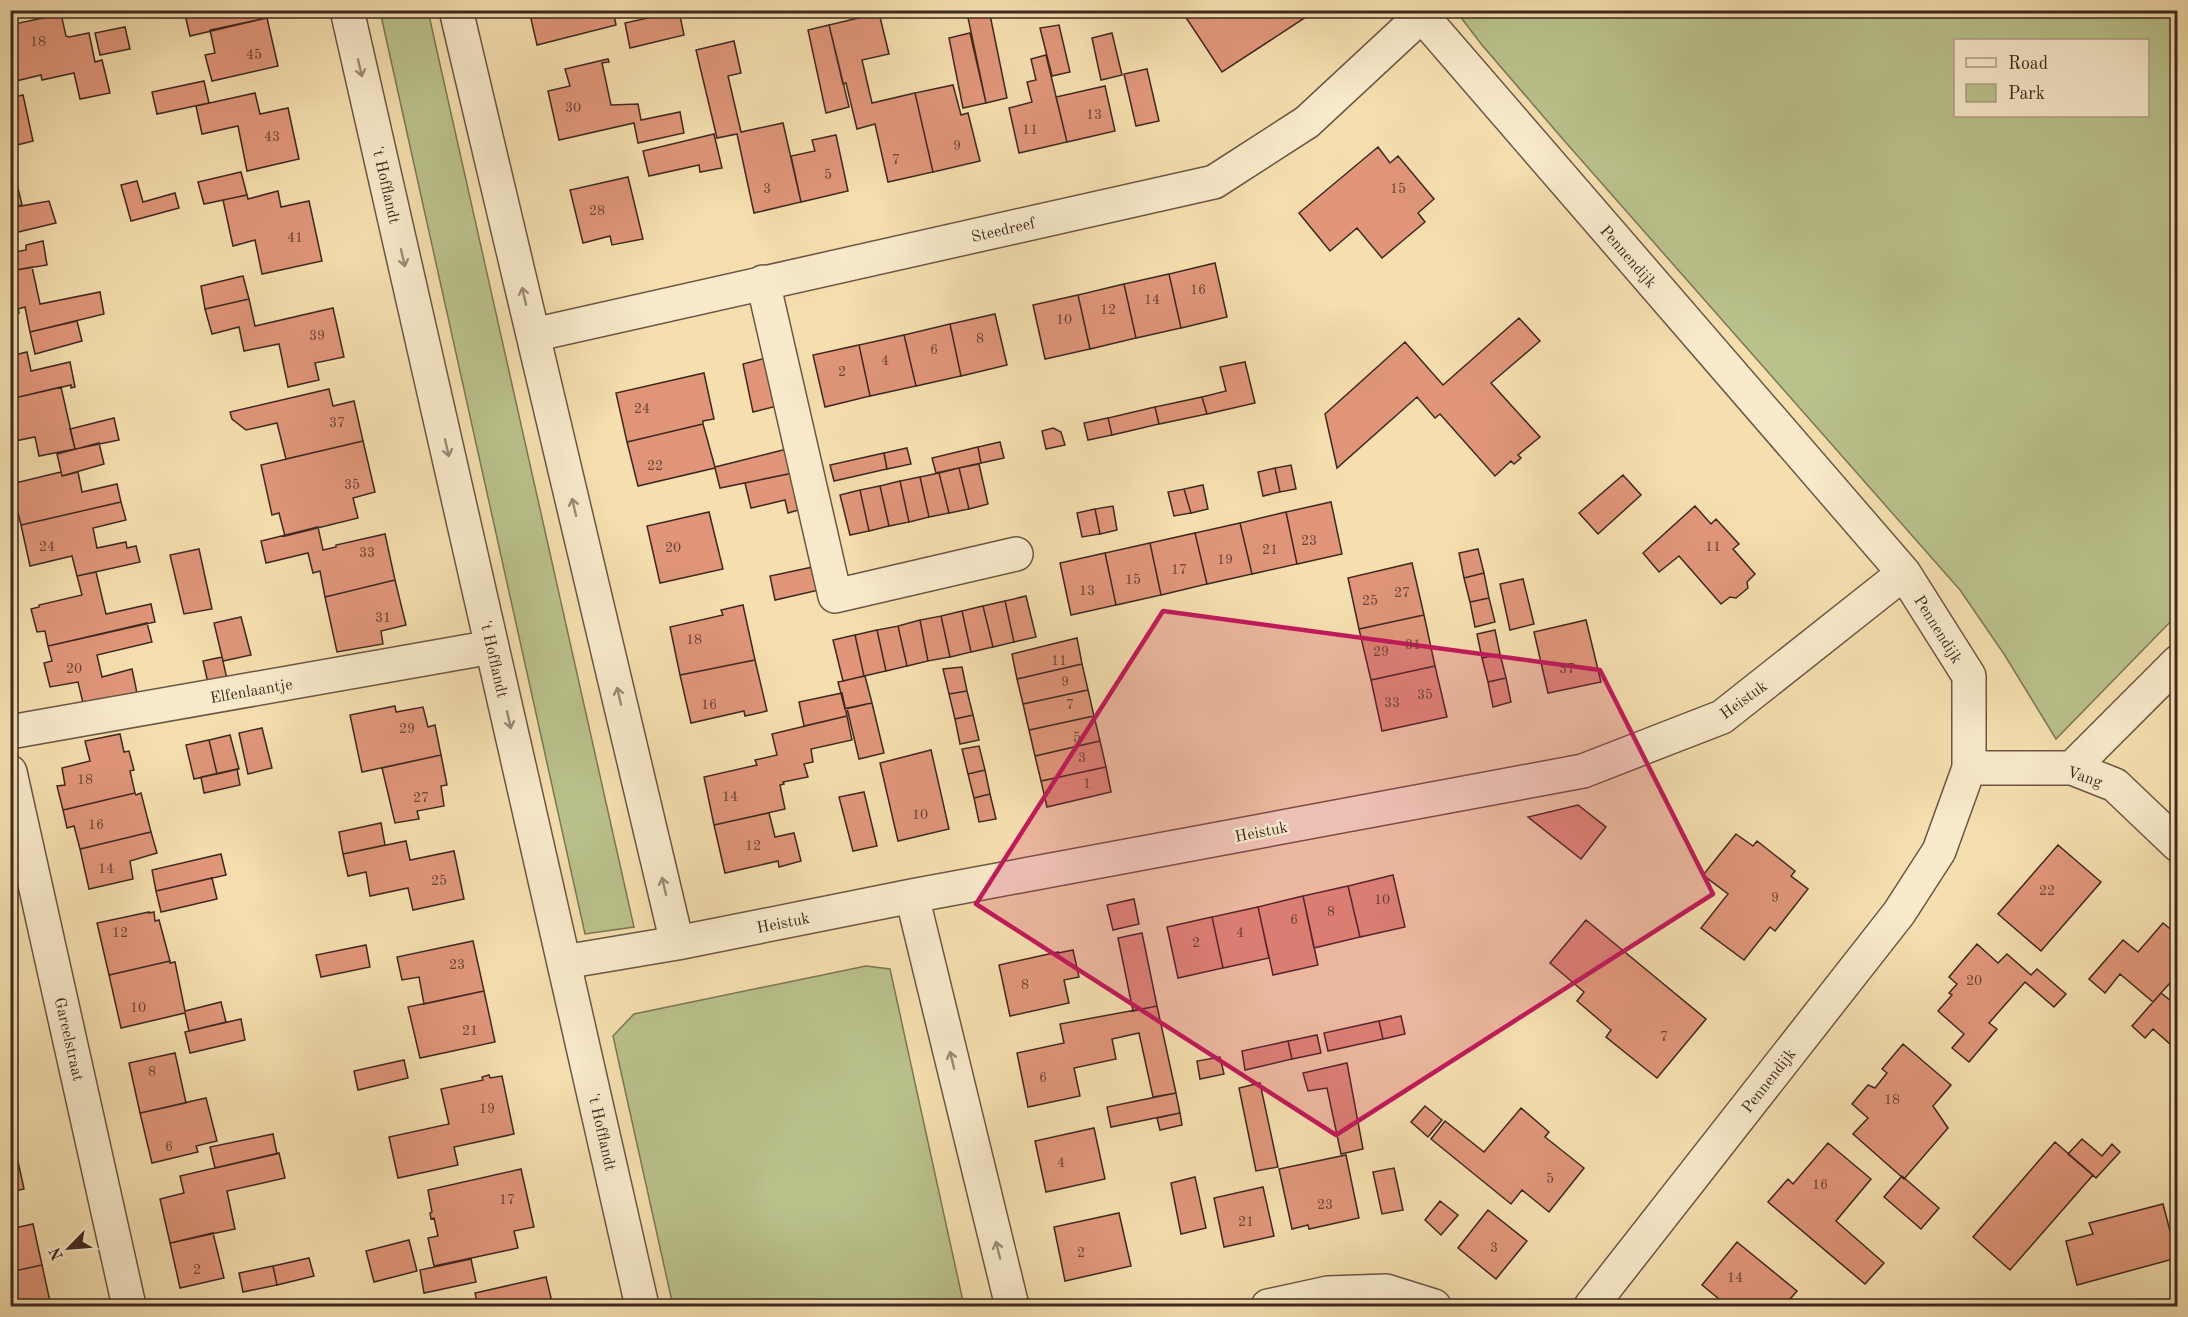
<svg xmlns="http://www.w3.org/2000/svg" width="2188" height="1317" font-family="'Old Standard TT',serif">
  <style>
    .green { fill: #bac28c; stroke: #7c7656; stroke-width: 1.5; fill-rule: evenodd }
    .building { fill: #e1967a; stroke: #3e2921; stroke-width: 1.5 }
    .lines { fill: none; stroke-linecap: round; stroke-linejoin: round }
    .minor-casing { stroke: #6c5644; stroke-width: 36 }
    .minor { stroke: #f8eacb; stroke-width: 33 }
    .oneway { stroke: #9b8a76 }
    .marked { fill: #c2185b; fill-opacity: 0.2; stroke: #c2185b; stroke-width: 4.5; stroke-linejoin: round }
    .labels { text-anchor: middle; stroke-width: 4.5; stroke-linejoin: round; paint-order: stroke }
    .number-label { font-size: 14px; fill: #674437 }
    .street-label { font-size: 16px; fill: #3e2921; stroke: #f8eacb }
  </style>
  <rect width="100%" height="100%" fill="#f5dfaf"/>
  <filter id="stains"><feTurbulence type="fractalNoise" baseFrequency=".00333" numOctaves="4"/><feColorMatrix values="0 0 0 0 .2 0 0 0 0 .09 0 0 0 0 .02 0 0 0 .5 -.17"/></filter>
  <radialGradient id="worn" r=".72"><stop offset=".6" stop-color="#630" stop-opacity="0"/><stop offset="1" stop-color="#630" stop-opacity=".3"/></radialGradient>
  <path class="green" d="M380 11H428L634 927 585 934Z
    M1456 11H2177V615L2056 739 2004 654 1960 590 1561 137 1482 45ZM1956 40H2148V116H1956Z
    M866 966 890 969 964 1306H673L613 1036 634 1014Z"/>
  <path class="building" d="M184 10H266L267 18 190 36Z
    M529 10H613L616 25 537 45Z
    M989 10 1007 98 986 103 967 13Z
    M1181 10H1305L1309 15 1222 72Z
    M679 11 684 35 630 48 625 23Z
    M879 13 889 54 862 60 872 103 915 93 933 172 888 182 875 124 857 129 846 83 843 84 829 25Z
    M61 14 66 36 69 37 89 33 95 62 102 60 110 93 80 99 74 73 42 80 41 75 16 81 10 55V25Z
    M267 18 278 66 212 81 205 55 215 53 210 30Z
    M829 25 849 107 826 113 808 30Z
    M1059 25 1070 72 1052 76 1040 28Z
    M125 27 130 49 100 55 95 33Z
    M970 33 986 103 963 108 949 38Z
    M1112 33 1122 75 1101 80 1092 38Z
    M734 41 741 73 728 76 741 132 783 123 801 202 754 213 737 134 717 138 696 50Z
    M1046 55 1067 142 1019 153 1009 108 1032 102 1027 82 1036 80 1031 59Z
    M608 59 609 62 602 63 611 105 638 104 641 120 680 112 684 133 638 143 634 123 559 140 548 91 570 86 565 69Z
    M1147 69 1159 121 1136 126 1124 74Z
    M204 81 209 103 157 114 152 92Z
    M953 85 961 115 968 113 980 161 933 172 915 93Z
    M1105 86 1115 131 1067 142 1056 97Z
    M255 93 260 114 288 108 299 159 247 171 238 126 202 134 196 106Z
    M23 95 33 141 13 146 10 134V98Z
    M714 134 722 168 700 172 699 165 649 176 643 151Z
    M836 135 848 191 801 202 791 156 815 151 812 140Z
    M1378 147 1390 163 1398 156 1434 199 1418 213 1425 222 1382 258 1357 228 1330 251 1299 213Z
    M10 155 22 205 10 208Z
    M241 172 247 195 204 204 198 182Z
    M628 177 643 239 612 245 610 236 583 243 570 190Z
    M137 181 143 202 175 193 179 208 131 221 121 185Z
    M278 191 281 207 309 201 322 261 262 274 255 240 233 246 223 200 247 195 248 199Z
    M49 201 56 223 10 234V208Z
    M43 241 47 265 10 271V253L26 250V245Z
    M1215 263 1227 317 1181 328 1169 274Z
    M32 267 40 304 100 292 104 314 30 332 25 307 18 309 19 313 10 315V271Z
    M1169 274 1181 328 1136 338 1124 284Z
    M243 276 249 299 205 309 201 286Z
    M1124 284 1136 338 1090 349 1078 295Z
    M1078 295 1090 349 1045 359 1033 305Z
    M249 299 255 326 333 308 344 357 315 363 319 380 288 387 279 344 244 351 239 327 212 334 205 309Z
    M995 314 1007 365 961 376 950 324Z
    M1519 318 1540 341 1491 383 1540 437 1518 455 1521 458 1514 464 1511 461 1495 476 1440 414 1435 418 1417 397 1337 468 1325 414 1405 342 1443 385Z
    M77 321 82 341 35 354 30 332Z
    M950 324 961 376 916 386 904 335Z
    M904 335 916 386 870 396 859 345Z
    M859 345 870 396 825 407 813 355Z
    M27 352 31 371 70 362 75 387 71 388V385L10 399V356Z
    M766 358 777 406 753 412 743 364Z
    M1245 362 1255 403 1207 414 1202 397 1226 391 1220 367Z
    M704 373 714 419 703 421V424L627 442 616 393Z
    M61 387 75 449 39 456 35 437 10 442V399Z
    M329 389 333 406 354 401 363 441 286 459 277 423 246 430 232 419 230 412Z
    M1202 397 1207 414 1159 424 1155 407Z
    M1155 407 1159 424 1112 435 1108 418Z
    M114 418 119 440 75 449 70 429Z
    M1108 418 1112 435 1088 440 1084 423Z
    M703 424 715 467 787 449 793 473 720 488 715 468 638 486 627 442Z
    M1053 428 1061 432 1065 445 1046 449 1042 431Z
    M363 441 375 492 353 498 358 518 285 536 279 513 272 515 261 465Z
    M1000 442 1004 458 981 463 978 447Z
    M99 443 104 464 62 476 57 454Z
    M978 447 981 463 936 473 932 458Z
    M907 448 911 464 887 469 884 453Z
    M884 453 887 469 834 481 830 465Z
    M979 464 988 504 969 509 959 468Z
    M1291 465 1296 489 1280 492 1275 468Z
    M959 468 969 509 949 513 939 473Z
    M1275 468 1280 492 1263 496 1258 472Z
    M61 472 62 476 78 472 82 492 117 484 121 502 21 525 11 484Z
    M793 473 802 509 788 513 785 500 751 508 745 483Z
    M939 473 949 513 929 517 920 477Z
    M1623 475 1641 495 1598 534 1579 513Z
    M920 477 929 517 909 522 900 481Z
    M900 481 909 522 889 526 880 486Z
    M1203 485 1208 509 1191 513 1184 489Z
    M880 486 889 526 869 531 860 490Z
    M1184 489 1191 513 1174 516 1168 492Z
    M860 490 869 531 850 535 840 495Z
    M121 502 126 520 93 528 97 548 126 542 127 548 136 546 140 562 77 576 72 556 30 566 21 525Z
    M1331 502 1342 554 1297 564 1286 512Z
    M1113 506 1117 530 1100 534 1095 509Z
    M1695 506 1711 524 1716 519 1739 544 1733 549 1755 574 1747 582 1748 588 1736 598 1730 597 1721 604 1679 556 1659 572 1643 553Z
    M1095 509 1100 534 1082 537 1077 513Z
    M709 512 723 569 660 583 647 526Z
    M1286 512 1297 564 1252 574 1240 523Z
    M1240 523 1252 574 1207 584 1195 533Z
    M318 527 323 550 336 547V545L385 534 395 580 325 597 320 571 313 573 308 553 266 563 261 541Z
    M1195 533 1207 584 1161 595 1150 543Z
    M1150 543 1161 595 1116 605 1105 553Z
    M199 549 212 609 184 614 170 555Z
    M1478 549 1484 573 1464 578 1459 553Z
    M1105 553 1116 605 1071 615 1060 563Z
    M1412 563 1424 615 1359 629 1348 578Z
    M813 567 819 590 775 600 770 576Z
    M96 572 106 614 151 604 155 622 48 646 45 631 37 632 31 609 39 607V605L82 595 77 576Z
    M1484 573 1489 598 1470 602 1464 578Z
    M1523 579 1534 624 1510 630 1500 584Z
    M395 580 406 625 381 631 383 644 337 652 325 597Z
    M1026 596 1036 637 1014 642 1005 601Z
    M1489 598 1495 622 1475 627 1470 602Z
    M1005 601 1014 642 993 647 983 606Z
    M743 605 755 660 680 675 670 627 723 615 721 610Z
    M983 606 993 647 971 652 962 611Z
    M962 611 971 652 950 657 941 616Z
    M1424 615 1435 666 1371 680 1359 629Z
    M941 616 950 657 928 661 920 620Z
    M241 617 251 655 223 661 214 623Z
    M920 620 928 661 907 666 898 626Z
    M1586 620 1601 682 1548 693 1534 632Z
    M147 623 152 642 97 655 102 677 132 669 137 693 83 703 78 682 50 687 44 663 52 661 48 646Z
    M898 626 907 666 886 671 877 630Z
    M877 630 886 671 864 676 855 635Z
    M1495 630 1500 654 1482 658 1477 634Z
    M855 635 864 676 843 681 833 640Z
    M1077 638 1082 664 1017 679 1012 654Z
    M1500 654 1506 678 1488 682 1482 658Z
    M222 657 227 679 208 683 203 661Z
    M755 660 767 711 745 716 744 711 691 723 680 675Z
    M1082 664 1088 690 1023 704 1017 679Z
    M1435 666 1447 717 1382 731 1371 680Z
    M962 667 967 691 949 694 943 669Z
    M865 676 872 703 845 709 838 682Z
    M1506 678 1511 702 1493 707 1488 682Z
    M1088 690 1094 716 1029 730 1023 704Z
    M967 691 973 715 955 719 949 694Z
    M842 693 847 716 804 726 799 702Z
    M872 703 884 753 859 759 847 708Z
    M395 706 396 712 423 707 428 727 435 725 441 755 362 772 350 715Z
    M973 715 979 740 960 744 955 719Z
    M847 716 852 740 811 749 813 762 804 764 808 777 783 782 784 784 780 785 785 809 714 825 704 777 757 765 755 760 777 755 772 734Z
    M1094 716 1100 741 1035 756 1029 730Z
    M262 728 272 768 248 774 239 733Z
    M120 734 124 752 129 751 134 770 130 771 135 793 63 810 57 786 65 785 62 768 90 761 85 741Z
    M230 735 239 769 217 774 209 740Z
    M209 740 217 774 194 779 186 745Z
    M1100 741 1106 767 1041 781 1035 756Z
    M979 746 985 770 968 774 962 749Z
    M931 750 949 829 898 841 880 763Z
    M441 755 447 785 441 786 444 806 417 811 419 819 395 823 382 768Z
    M1106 767 1111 792 1047 807 1041 781Z
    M237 769 240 785 204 793 201 777Z
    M985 770 990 794 974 798 968 774Z
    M864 792 877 846 853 851 839 797Z
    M135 793 136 795 141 793 151 832 80 849 74 826 67 828 63 810Z
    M990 794 996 819 979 822 974 798Z
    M1578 805 1606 827 1581 859 1528 817Z
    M769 813 775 837 794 833 801 861 779 867 778 861 725 873 714 825Z
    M381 823 385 845 343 854 339 832Z
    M151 832 157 853 130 861 133 879 89 889 80 849Z
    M1736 834 1753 846 1757 841 1795 871 1791 876 1808 889 1775 931 1770 927 1744 960 1701 928 1728 894 1703 875Z
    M406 841 410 860 454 851 464 899 413 910 408 888 370 896 366 872 348 876 343 854Z
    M2058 845 2101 882 2041 951 1998 914Z
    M221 854 226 875 156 891 152 870Z
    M1393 875 1405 927 1360 937 1348 886Z
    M212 878 217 899 161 912 156 891Z
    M1348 886 1360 937 1314 948 1303 896Z
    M1303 896 1318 965 1273 975 1258 907Z
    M1134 899 1139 924 1113 930 1107 905Z
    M1258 907 1269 958 1223 968 1212 917Z
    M149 912V913L154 912 155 921 159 920 170 961 109 975 97 923Z
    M1212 917 1223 968 1178 978 1167 927Z
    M1586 920 1706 1019 1657 1078 1606 1037 1611 1030 1577 1001 1584 992 1550 963Z
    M2163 923 2178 935V974L2153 1002 2120 974 2105 993 2089 979 2123 940 2138 952Z
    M1142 933 1157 1006 1133 1011 1118 938Z
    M473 941 484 991 424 1004 419 977 402 980 397 957Z
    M1977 944 1998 963 2007 954 2031 975 2037 969 2066 994 2054 1007 2025 982 1989 1023 1997 1029 1969 1062 1952 1048 1964 1034 1938 1011 1952 995 1949 993 1957 984 1949 977Z
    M366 945 370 967 321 977 316 955Z
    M1073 950 1079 977 1064 980 1069 1003 1010 1016 999 965 1058 952V953Z
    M170 961V963L175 962 185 1011 221 1002 226 1022 189 1031 185 1013 121 1028 109 975Z
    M484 991 495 1042 420 1058 408 1007Z
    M2161 993 2175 1004 2178 1001V1051L2153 1029 2145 1038 2132 1026Z
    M1157 1006 1176 1093 1153 1097 1139 1033 1112 1039 1116 1059 1074 1068 1080 1096 1028 1107 1017 1053 1064 1043 1060 1024Z
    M1401 1016 1405 1034 1383 1039 1379 1021Z
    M241 1019 245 1040 190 1053 185 1032Z
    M1379 1021 1383 1039 1328 1051 1324 1033Z
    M1317 1035 1321 1053 1292 1059 1288 1041Z
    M1288 1041 1292 1059 1245 1070 1242 1051Z
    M1903 1044 1951 1085 1933 1106 1948 1128 1904 1179 1853 1134 1868 1118 1852 1104 1868 1085 1875 1088 1887 1073 1882 1069Z
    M175 1053 186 1103 140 1113 129 1063Z
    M1220 1057 1224 1074 1200 1079 1197 1061Z
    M404 1060 408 1078 358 1090 354 1071Z
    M1347 1063 1363 1149 1341 1154 1327 1088 1308 1091 1303 1073Z
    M489 1075 490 1078 502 1076 514 1134 454 1147 458 1165 398 1178 389 1137 449 1124 441 1089 483 1080 482 1077Z
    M1260 1083 1278 1167 1256 1171 1239 1088Z
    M1176 1093 1180 1113 1111 1127 1107 1107Z
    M206 1098 217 1141 196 1146 198 1152 152 1163 140 1113Z
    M1425 1106 1442 1120 1428 1137 1411 1122Z
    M1521 1108 1549 1132 1545 1137 1584 1168 1549 1212 1522 1190 1511 1204 1431 1139 1445 1121 1484 1152Z
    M1180 1113 1182 1125 1160 1130 1157 1118Z
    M1094 1128 1105 1179 1046 1192 1035 1141Z
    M273 1134 277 1154 215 1168 210 1147Z
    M2082 1139 2102 1156 2112 1144 2120 1152 2096 1178 2068 1154Z
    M2055 1142 2093 1175 2010 1270 1973 1237Z
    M1828 1143 1871 1179 1836 1221 1884 1263 1865 1284 1768 1202 1788 1179 1793 1184Z
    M15 1148 24 1189 10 1192V1149Z
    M279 1153 285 1178 227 1191 235 1229 170 1243 160 1199 184 1193 180 1176Z
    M1346 1155 1359 1218 1309 1229 1308 1225 1292 1229 1279 1169Z
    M1394 1168 1403 1210 1382 1214 1373 1172Z
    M521 1169 534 1227 514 1231 518 1248 434 1266 428 1238 438 1236 434 1218 431 1219 430 1213 432 1212 428 1190Z
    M1902 1176 1939 1208 1921 1229 1884 1197Z
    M1195 1177 1206 1228 1181 1234 1171 1183Z
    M1263 1187 1274 1236 1224 1247 1214 1198Z
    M1440 1201 1458 1215 1441 1235 1425 1220Z
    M2163 1204 2177 1258 2077 1285 2066 1241 2093 1234 2089 1223Z
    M1488 1210 1527 1241 1496 1279 1458 1248Z
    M1119 1213 1131 1266 1065 1281 1054 1227Z
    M33 1224 42 1265 10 1272V1229Z
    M213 1233 224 1278 180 1288 170 1243Z
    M409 1240 417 1271 374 1282 366 1251Z
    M1737 1242 1797 1291 1784 1306H1713L1719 1299 1702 1285Z
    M309 1258 314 1276 277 1285 273 1266Z
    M471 1259 476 1282 424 1293 420 1270Z
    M42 1265 51 1306H10V1272Z
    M273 1266 277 1285 243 1292 239 1273Z
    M546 1277 553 1306H478L475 1293Z"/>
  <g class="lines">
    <defs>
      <path id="minor" d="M347 10 642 1306
        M456 10 677 943
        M1417 10 1904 573 1969 676V768L1939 851 1899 913 1591 1306
        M763 282 835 596 1016 554
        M533 335 1214 182 1307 122 1421 16
        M10 732 492 647
        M1969 768H2072L2115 785 2178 845
        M2072 768 2178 662
        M10 772 129 1306
        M912 896 1012 1306
        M564 962 677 943 912 896 1583 771 1722 717 1904 573
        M1268 1306 1328 1293 1386 1291 1434 1306"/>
    </defs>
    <use href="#minor" class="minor-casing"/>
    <use href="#minor" class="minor"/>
  </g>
  <defs><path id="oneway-shaft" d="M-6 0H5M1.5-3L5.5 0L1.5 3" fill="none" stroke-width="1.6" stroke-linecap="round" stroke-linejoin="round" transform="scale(1.5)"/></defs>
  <g class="oneway">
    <use href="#oneway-shaft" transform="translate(360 68) rotate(77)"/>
    <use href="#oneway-shaft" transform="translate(403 258) rotate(77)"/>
    <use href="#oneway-shaft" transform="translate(524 296) rotate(-103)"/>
    <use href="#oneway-shaft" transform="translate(447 448) rotate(77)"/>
    <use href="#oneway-shaft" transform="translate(574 507) rotate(-103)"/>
    <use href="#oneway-shaft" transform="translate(619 696) rotate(-103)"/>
    <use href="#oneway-shaft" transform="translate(509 720) rotate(77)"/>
    <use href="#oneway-shaft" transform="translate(664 886) rotate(-103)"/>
    <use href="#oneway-shaft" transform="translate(952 1060) rotate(-104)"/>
    <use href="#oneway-shaft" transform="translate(998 1250) rotate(-104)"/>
  </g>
  <path class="marked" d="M1163 611 1600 670 1713 894 1336 1135 976 904Z"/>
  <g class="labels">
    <g class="number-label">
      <text x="38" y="46">18</text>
      <text x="254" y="59">45</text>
      <text x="573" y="112">30</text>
      <text x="1094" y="119">13</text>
      <text x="1030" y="134">11</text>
      <text x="272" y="141">43</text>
      <text x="957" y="150">9</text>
      <text x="896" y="164">7</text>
      <text x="828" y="179">5</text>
      <text x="767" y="193">3</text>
      <text x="1398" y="193">15</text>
      <text x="597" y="215">28</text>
      <text x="295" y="242">41</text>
      <text x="1198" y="294">16</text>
      <text x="1152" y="304">14</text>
      <text x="1108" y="314">12</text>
      <text x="1064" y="324">10</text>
      <text x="317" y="340">39</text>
      <text x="980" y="343">8</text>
      <text x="934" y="354">6</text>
      <text x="885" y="365">4</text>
      <text x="842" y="376">2</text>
      <text x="642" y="413">24</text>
      <text x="337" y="427">37</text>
      <text x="655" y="470">22</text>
      <text x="352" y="489">35</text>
      <text x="1309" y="545">23</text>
      <text x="47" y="551">24</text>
      <text x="1713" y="551">11</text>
      <text x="673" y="552">20</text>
      <text x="1270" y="554">21</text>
      <text x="367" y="557">33</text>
      <text x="1225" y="564">19</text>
      <text x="1179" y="574">17</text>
      <text x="1133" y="584">15</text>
      <text x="1087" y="595">13</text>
      <text x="1402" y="597">27</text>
      <text x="1370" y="605">25</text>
      <text x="383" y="622">31</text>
      <text x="694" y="644">18</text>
      <text x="1413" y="649">31</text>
      <text x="1381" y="656">29</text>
      <text x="1059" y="665">11</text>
      <text x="74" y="673">20</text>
      <text x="1567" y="673">37</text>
      <text x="1065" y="686">9</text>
      <text x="1425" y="699">35</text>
      <text x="1392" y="707">33</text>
      <text x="709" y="709">16</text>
      <text x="1070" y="709">7</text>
      <text x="407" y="733">29</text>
      <text x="1077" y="742">5</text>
      <text x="1082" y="762">3</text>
      <text x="85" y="784">18</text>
      <text x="1087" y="788">1</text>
      <text x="730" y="801">14</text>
      <text x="421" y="802">27</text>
      <text x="920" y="819">10</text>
      <text x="96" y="829">16</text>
      <text x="753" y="850">12</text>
      <text x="106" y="873">14</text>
      <text x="439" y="885">25</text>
      <text x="2047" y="895">22</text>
      <text x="1775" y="902">9</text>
      <text x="1382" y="904">10</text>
      <text x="1331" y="916">8</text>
      <text x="1294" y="924">6</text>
      <text x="120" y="937">12</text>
      <text x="1240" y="937">4</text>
      <text x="1196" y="947">2</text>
      <text x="457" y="969">23</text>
      <text x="1974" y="985">20</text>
      <text x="1025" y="989">8</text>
      <text x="138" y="1012">10</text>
      <text x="470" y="1035">21</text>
      <text x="1664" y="1041">7</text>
      <text x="152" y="1076">8</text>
      <text x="1043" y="1082">6</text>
      <text x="1892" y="1104">18</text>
      <text x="487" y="1113">19</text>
      <text x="169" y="1151">6</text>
      <text x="1061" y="1167">4</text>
      <text x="1550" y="1183">5</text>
      <text x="1820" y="1189">16</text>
      <text x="507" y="1204">17</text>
      <text x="1325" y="1209">23</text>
      <text x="1246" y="1226">21</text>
      <text x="1494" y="1252">3</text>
      <text x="1081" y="1257">2</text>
      <text x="197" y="1274">2</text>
      <text x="1735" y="1282">14</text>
    </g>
    <g class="street-label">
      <text transform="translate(387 185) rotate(77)" y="6">'t Hofflandt</text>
      <text transform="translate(1003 229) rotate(-13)" y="6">Steedreef</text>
      <text transform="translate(1629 256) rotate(49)" y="6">Pennendijk</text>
      <text transform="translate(1939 629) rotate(58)" y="6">Pennendijk</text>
      <text transform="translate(495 659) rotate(77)" y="6">'t Hofflandt</text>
      <text transform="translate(251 690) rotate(-10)" y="6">Elfenlaantje</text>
      <text transform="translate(1743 699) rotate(-36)" y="6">Heistuk</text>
      <text transform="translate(2085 776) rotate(18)" y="6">Vang</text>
      <text transform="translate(1261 831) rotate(-11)" y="6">Heistuk</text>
      <text transform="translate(783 922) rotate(-11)" y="6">Heistuk</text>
      <text transform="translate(70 1039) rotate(77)" y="6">Gareelstraat</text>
      <text transform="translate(1768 1080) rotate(-52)" y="6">Pennendijk</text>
      <text transform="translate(603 1132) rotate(77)" y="6">'t Hofflandt</text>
    </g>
  </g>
  <rect width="2188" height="1317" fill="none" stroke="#f5dfaf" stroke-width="36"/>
  <rect x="12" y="12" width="2164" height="1293" fill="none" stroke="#3e2921" stroke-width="3"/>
  <rect x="18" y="18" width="2152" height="1281" fill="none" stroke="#3e2921" stroke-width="1.5"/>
  <rect x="1954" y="39" width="195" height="78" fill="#f8eacb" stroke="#ae9d87" stroke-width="1.5"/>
  <rect x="1966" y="58" width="30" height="9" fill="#f8eacb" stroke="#ae9d87" stroke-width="1.5"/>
  <text x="2008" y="69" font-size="18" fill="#3e2921">Road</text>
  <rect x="1966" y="84" width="30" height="18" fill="#bac28c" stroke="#ae9d87" stroke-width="1.5"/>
  <text x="2008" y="99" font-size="18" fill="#3e2921">Park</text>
  <g transform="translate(69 1248) rotate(245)" stroke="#f8eacb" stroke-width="4.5" paint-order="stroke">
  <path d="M0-4.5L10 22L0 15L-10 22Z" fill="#3e2921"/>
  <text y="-9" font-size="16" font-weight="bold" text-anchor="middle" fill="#3e2921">N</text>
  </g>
  <rect width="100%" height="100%" filter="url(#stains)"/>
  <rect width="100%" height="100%" fill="url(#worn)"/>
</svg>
